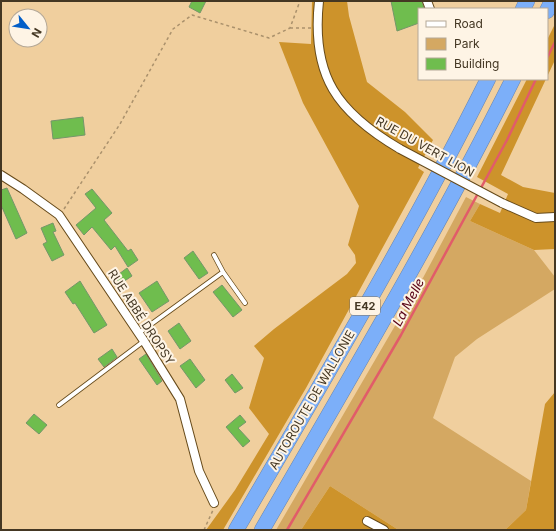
<svg xmlns="http://www.w3.org/2000/svg" width="556" height="531" font-family="Inter,sans-serif">
  <style>
    .green { fill: #d4a862 }
    .forest { fill: #cd932b }
    .lines { fill: none; stroke-linecap: round; stroke-linejoin: round }
    .stream { stroke: #e15c69; stroke-width: 2.5 }
    .building { fill: #6fbd4e; stroke: #75966a }
    .lane-casing { stroke: #664a1a; stroke-width: 5.5 }
    .street-casing { stroke: #664a1a; stroke-width: 10 }
    .highway-casing { stroke: #6885ae; stroke-width: 16 }
    .path { stroke: #aa916c; stroke-width: 1.5; stroke-dasharray: 3 3; stroke-linecap: butt }
    .lane { stroke: #fff; stroke-width: 4 }
    .street { stroke: #fff; stroke-width: 8 }
    .highway { stroke: #7caff9; stroke-width: 15 }
    .street-bridge-casing { stroke: #664a1a; stroke-width: 10; stroke-linecap: butt }
    .street-bridge { stroke: #fff; stroke-width: 8 }
    .labels { text-anchor: middle; stroke-width: 4; stroke-linejoin: round; paint-order: stroke }
    .shield { fill: #fef4e5; stroke: #7c705d; stroke-width: 1 }
    .shield-label { font-size: 11px; font-weight: bold; fill: #443723 }
    .street-label { font-size: 12px; fill: #443723; stroke: #fef4e5 }
    .water-label { font-size: 13px; font-style: italic; fill: #580015; stroke: #fef4e5 }
  </style>
  <rect width="100%" height="100%" fill="#f0cf9e"/>
  <path class="green" d="M466 197 480 204 470 221 534 250 555 277V289L477 339 455 357 433 418 531 481 526 510 505 530 397 529 330 486 301 530H276L424 276Z"/>
  <path class="forest" d="M312 1H347L349 16 367 82 405 112 433 140 418 168 424 172 306 388 223 530H206L235 490 269 434 249 408 264 358 254 346 274 329 347 274 356 263 355 255 348 245 359 206 303 103 279 42 311 44Z
    M555 24V60L547 77V40Z
    M527 79H546L501 175 523 187 555 193V249L534 250 470 221 480 204 500 213 508 194 477 177Z
    M555 392V530H505L526 510 545 404Z
    M330 486 397 529V530H301Z"/>
  <g class="lines">
    <path class="stream" d="M547 58 555 42
      M287 530 401 335 507 140 536 79"/>
  </g>
  <path class="building" d="M192 1H206L200 13 189 7Z
    M391 1H422L424 9H419V23L397 31Z
    M83 117 85 135 53 139 51 121Z
    M7 188 27 233 16 239 1 205V190Z
    M92 189 112 213 104 220 128 251 131 249 138 260 128 267 115 246 111 250 92 227 84 235 76 225 96 208 85 194Z
    M53 223 56 231 53 232 64 255 52 261 43 244 47 242 41 228Z
    M193 251 208 273 199 279 184 258Z
    M127 268 132 276 120 284 115 277Z
    M80 281 107 325 94 333 75 303 73 304 65 292Z
    M157 281 169 301 152 312 139 293Z
    M222 285 242 310 233 317 213 292Z
    M179 323 191 341 180 349 168 331Z
    M112 349 117 357 104 367 98 359Z
    M146 354 162 381 157 385 139 359Z
    M190 359 205 380 196 388 180 366Z
    M232 374 243 388 235 393 225 380Z
    M34 414 47 425 39 434 26 423Z
    M240 415 246 422 238 428 250 441 243 447 226 427Z"/>
  <g class="lines">
    <defs>
      <path id="lane" d="M214 255 223 272
        M139 333 223 272 245 303
        M59 405 144 341"/>
      <path id="street" d="M319 1C311 76 337 112 400 149
        M427 1 430 9
        M1 175 23 189 59 215 144 341 180 399 199 471 214 503
        M502 203 536 218 555 217
        M367 521 384 530"/>
      <path id="highway" d="M523 9 527 1
        M547 11 552 1
        M236 530C323 381 411 233 488 79
        M262 530C348 381 436 233 513 79"/>
    </defs>
    <use href="#lane" class="lane-casing"/>
    <use href="#street" class="street-casing"/>
    <use href="#highway" class="highway-casing"/>
    <path class="path" d="M290 28H311
      M64 209 120 124 173 29 192 15 269 38 290 28 300 1
      M204 530 213 510"/>
    <use href="#lane" class="lane"/>
    <use href="#street" class="street"/>
    <use href="#highway" class="highway"/>
    <defs>
      <path id="street-bridge" d="M400 149 502 203"/>
    </defs>
    <use href="#street-bridge" class="street-bridge-casing"/>
    <use href="#street-bridge" class="street-bridge"/>
  </g>
  <g class="labels">
    <rect class="shield" x="350" y="297" width="30" height="18" rx="3"/>
    <g class="shield-label">
      <text x="365" y="310">E42</text>
    </g>
    <g class="street-label">
      <text transform="translate(425 147) rotate(29)" y="4">RUE DU VERT LION</text>
      <text transform="translate(141 317) rotate(57)" y="4">RUE ABBÉ DROPSY</text>
      <text transform="translate(312 400) rotate(-60)" y="4">AUTOROUTE DE WALLONIE</text>
    </g>
    <g class="water-label">
      <text transform="translate(408 302) rotate(-62)" y="5">La Melle</text>
    </g>
  </g>
  <rect width="556" height="531" fill="none" stroke="#443723" stroke-width="4"/>
  <rect x="418" y="8" width="130" height="72" fill="#fef4e5" stroke="#b4a897"/>
  <rect x="426" y="21" width="20" height="6" fill="#ffffff" stroke="#b4a897"/>
  <text x="454" y="28" font-size="12" fill="#443723">Road</text>
  <rect x="426" y="38" width="20" height="12" fill="#d4a862" stroke="#b4a897"/>
  <text x="454" y="48" font-size="12" fill="#443723">Park</text>
  <rect x="426" y="58" width="20" height="12" fill="#6fbd4e" stroke="#b4a897"/>
  <text x="454" y="68" font-size="12" fill="#443723">Building</text>
  <g transform="translate(28 28) rotate(120)"><circle r="19" fill="#fef4e5" stroke="#b4a897"/>
  <path d="M0-3L7 15L0 10L-7 15Z" fill="#035fc8"/>
  <text y="-6" font-size="11" font-weight="bold" text-anchor="middle" fill="#443723">N</text>
  </g>
</svg>
